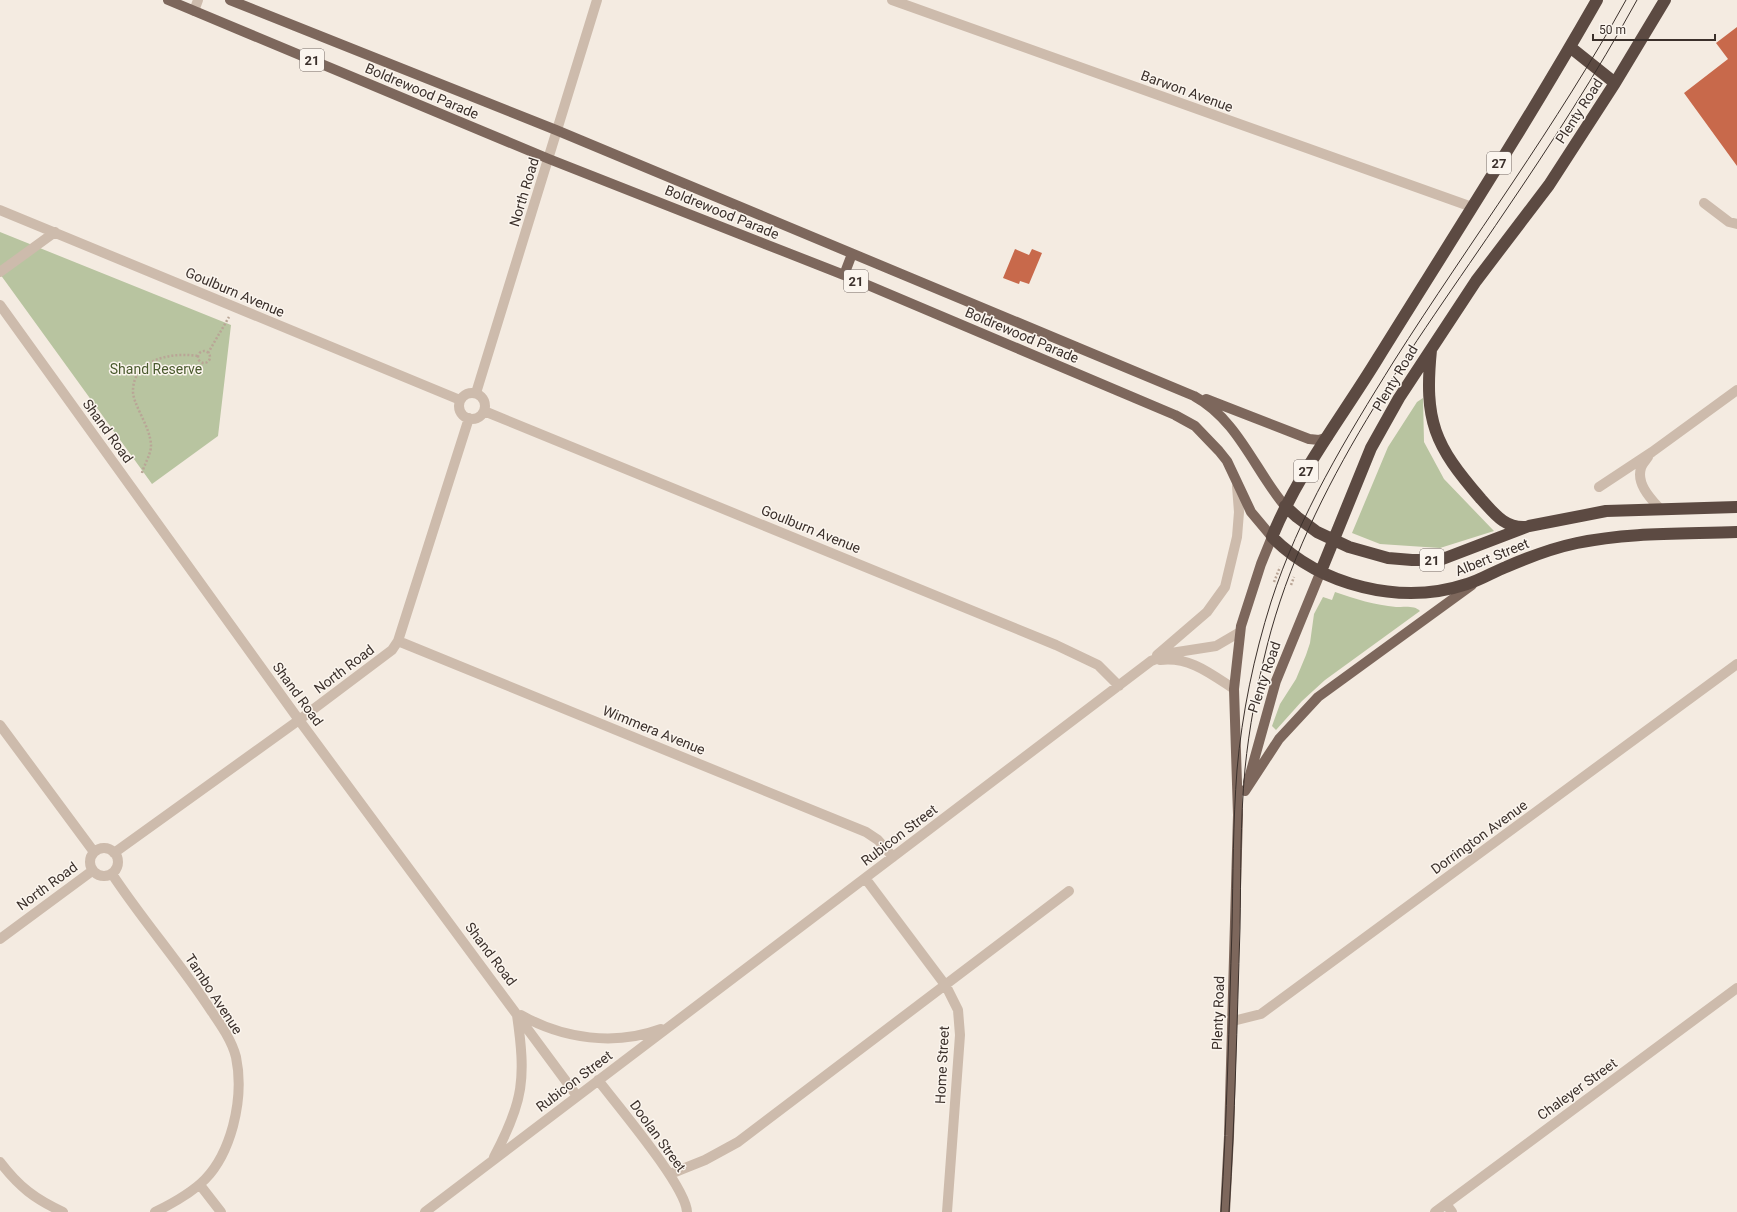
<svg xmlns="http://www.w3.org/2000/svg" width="1737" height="1212" font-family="Roboto,sans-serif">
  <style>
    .green { fill: #b8c4a0 }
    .building { fill: #c8694b }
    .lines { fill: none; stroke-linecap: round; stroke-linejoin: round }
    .path { stroke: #b9a596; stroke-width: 2.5; stroke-dasharray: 2 2; stroke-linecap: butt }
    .minor { stroke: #cdbbac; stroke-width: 10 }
    .major { stroke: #7d675c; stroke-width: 10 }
    .highway { stroke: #5c4a42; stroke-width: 12 }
    .tram { stroke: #3b302b; stroke-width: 1 }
    .labels { text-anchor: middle; stroke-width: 3; stroke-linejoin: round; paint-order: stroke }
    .shield { fill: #fbf5ee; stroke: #756b66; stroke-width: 1 }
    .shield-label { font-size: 13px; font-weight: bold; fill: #3b302b }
    .street-label { font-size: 14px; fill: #3b302b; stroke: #fbf5ee }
    .park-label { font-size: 14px; fill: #4a5a2e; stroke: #fbf5ee }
  </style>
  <rect width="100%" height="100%" fill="#f4ebe1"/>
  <path class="green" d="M0 232 231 325 218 436 152 484 0 274Z
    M1423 398 1424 442 1444 479 1494 531 1440 548 1380 544 1352 533 1388 447 1417 402Z
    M1335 592C1355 599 1375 605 1396 607 1403 607 1415 605 1420 611L1325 680 1302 701 1276 730 1272 726 1280 704 1296 679 1306 655 1310 643 1314 614 1323 597 1332 600Z"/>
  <path class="building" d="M1737 27V166L1684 93 1728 59 1716 43Z
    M1015 249 1029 255 1032 249 1042 253 1029 284 1020 281 1019 284 1003 278Z"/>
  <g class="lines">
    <path class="path" d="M198 357a6 6 0 1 1 12 0a6 6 0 1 1-12 0Z
      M208 353 229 317
      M142 473C144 465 151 454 151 446 151 427 132 404 133 390 134 358 174 352 198 356
      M1274 582 1280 567
      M1291 585 1294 577"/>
    <path class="minor" d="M892 0 1472 207
      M194 11 198 0
      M1704 203 1729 222 1737 224
      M0 210 460 400
      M0 272 55 232
      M0 305 299 720 577 1096
      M459 406a13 13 0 1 1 26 0a13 13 0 1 1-26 0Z
      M476 393 597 0
      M484 411 1056 645 1098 665 1119 686
      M1648 457C1646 460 1642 464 1641 468 1636 484 1651 499 1660 509
      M1599 487 1652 452 1737 390
      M398 641 866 832 878 840 893 857
      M1157 655 1207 612 1225 587 1237 537 1239 512 1237 486
      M1160 660C1189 656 1211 674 1234 689
      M0 725 94 852
      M90 862a14 14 0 1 1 28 0a14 14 0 1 1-28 0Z
      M114 853 299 720 392 650 398 641 469 418
      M112 874C143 921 181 964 212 1012 221 1025 232 1041 236 1057 241 1081 239 1103 233 1126 220 1174 198 1191 155 1212
      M865 878 946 986 958 1010 960 1035 947 1212
      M0 939 92 871
      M521 1015C563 1039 615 1046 661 1029
      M1233 1021 1261 1014 1737 664
      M598 1080C617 1105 686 1186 687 1212
      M494 1157C524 1101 526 1078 517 1015
      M0 1162C19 1187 35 1199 63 1212
      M670 1174 705 1160 738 1142 1069 891
      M200 1185 221 1212
      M1446 1204 1452 1212
      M425 1212 1151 661 1171 653 1216 646 1240 632
      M1435 1212 1737 988"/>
    <path class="major" d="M168 0 549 159 844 275 1175 415 1195 426 1219 451 1227 461 1251 512 1272 537 1261 564 1241 626 1234 689 1238 815 1229 1136 1225 1212
      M230 0 556 130 1194 396C1238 420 1254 469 1285 506
      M844 275 852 254
      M1206 399 1309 439 1319 440 1328 437
      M1248 782 1276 681 1321 571
      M1245 791 1279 739 1318 697 1472 585"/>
    <path class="highway" d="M1597 0C1528 121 1452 239 1378 358 1342 417 1298 473 1272 537 1321 586 1401 606 1467 584 1481 580 1493 572 1506 567 1529 557 1553 548 1577 543 1629 532 1684 534 1737 532
      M1570 47 1615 83
      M1431 350C1424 421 1434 445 1481 499 1494 513 1504 528 1525 527
      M1285 506 1297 517 1317 532 1349 547 1388 558 1412 560H1440L1529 526 1606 511 1737 507
      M1321 571 1371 448 1399 398 1476 281 1549 185 1615 83 1665 0"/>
    <path class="tram" d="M1221 1212C1227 1117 1229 1023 1232 928 1233 875 1233 822 1237 770 1242 713 1254 656 1271 602 1299 515 1346 438 1394 361 1471 240 1557 125 1626 0
      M1229 1212C1235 1117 1237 1023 1240 928 1241 875 1240 822 1245 769 1249 728 1257 686 1267 646 1308 484 1413 348 1504 213 1551 144 1597 73 1637 0"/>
  </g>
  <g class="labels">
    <g class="shield">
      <rect x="300" y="49" width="24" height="22" rx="3"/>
      <rect x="1487" y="152" width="24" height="22" rx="3"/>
      <rect x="844" y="270" width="24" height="22" rx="3"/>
      <rect x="1294" y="460" width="24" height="22" rx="3"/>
      <rect x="1420" y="549" width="24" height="22" rx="3"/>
    </g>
    <g class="shield-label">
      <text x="312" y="65">21</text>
      <text x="1499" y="168">27</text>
      <text x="856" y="286">21</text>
      <text x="1306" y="476">27</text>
      <text x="1432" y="565">21</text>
    </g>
    <g class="street-label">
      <text transform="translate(422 91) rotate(23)" y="5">Boldrewood Parade</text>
      <text transform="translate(1187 91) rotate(20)" y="5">Barwon Avenue</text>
      <text transform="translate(1579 111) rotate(-57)" y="5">Plenty Road</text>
      <text transform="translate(524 192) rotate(-73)" y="5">North Road</text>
      <text transform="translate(722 212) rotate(22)" y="5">Boldrewood Parade</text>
      <text transform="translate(235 292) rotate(23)" y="5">Goulburn Avenue</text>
      <text transform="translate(1022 335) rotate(23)" y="5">Boldrewood Parade</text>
      <text transform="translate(1395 378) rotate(-59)" y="5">Plenty Road</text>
      <text transform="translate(108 431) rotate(54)" y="5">Shand Road</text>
      <text transform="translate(811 529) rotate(22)" y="5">Goulburn Avenue</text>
      <text transform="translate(1492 557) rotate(-22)" y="5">Albert Street</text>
      <text transform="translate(344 669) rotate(-37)" y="5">North Road</text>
      <text transform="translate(1264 677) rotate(-71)" y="5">Plenty Road</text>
      <text transform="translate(298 694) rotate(54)" y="5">Shand Road</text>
      <text transform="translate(654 730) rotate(22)" y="5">Wimmera Avenue</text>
      <text transform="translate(899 835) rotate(-37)" y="5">Rubicon Street</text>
      <text transform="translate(1479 837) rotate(-36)" y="5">Dorrington Avenue</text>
      <text transform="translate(47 886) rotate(-36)" y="5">North Road</text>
      <text transform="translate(491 954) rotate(53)" y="5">Shand Road</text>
      <text transform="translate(214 994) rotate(57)" y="5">Tambo Avenue</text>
      <text transform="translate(1218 1013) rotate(-88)" y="5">Plenty Road</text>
      <text transform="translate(942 1065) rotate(-87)" y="5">Home Street</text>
      <text transform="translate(574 1081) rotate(-37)" y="5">Rubicon Street</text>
      <text transform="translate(1577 1089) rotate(-36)" y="5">Chaleyer Street</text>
      <text transform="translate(658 1136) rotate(54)" y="5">Doolan Street</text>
    </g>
    <g class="park-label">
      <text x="156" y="374">Shand Reserve</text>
    </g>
  </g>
  <path d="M1593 34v6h122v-6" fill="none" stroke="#3b302b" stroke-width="2"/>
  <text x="1599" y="34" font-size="12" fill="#3b302b" stroke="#fbf5ee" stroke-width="3" paint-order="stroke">50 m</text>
</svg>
